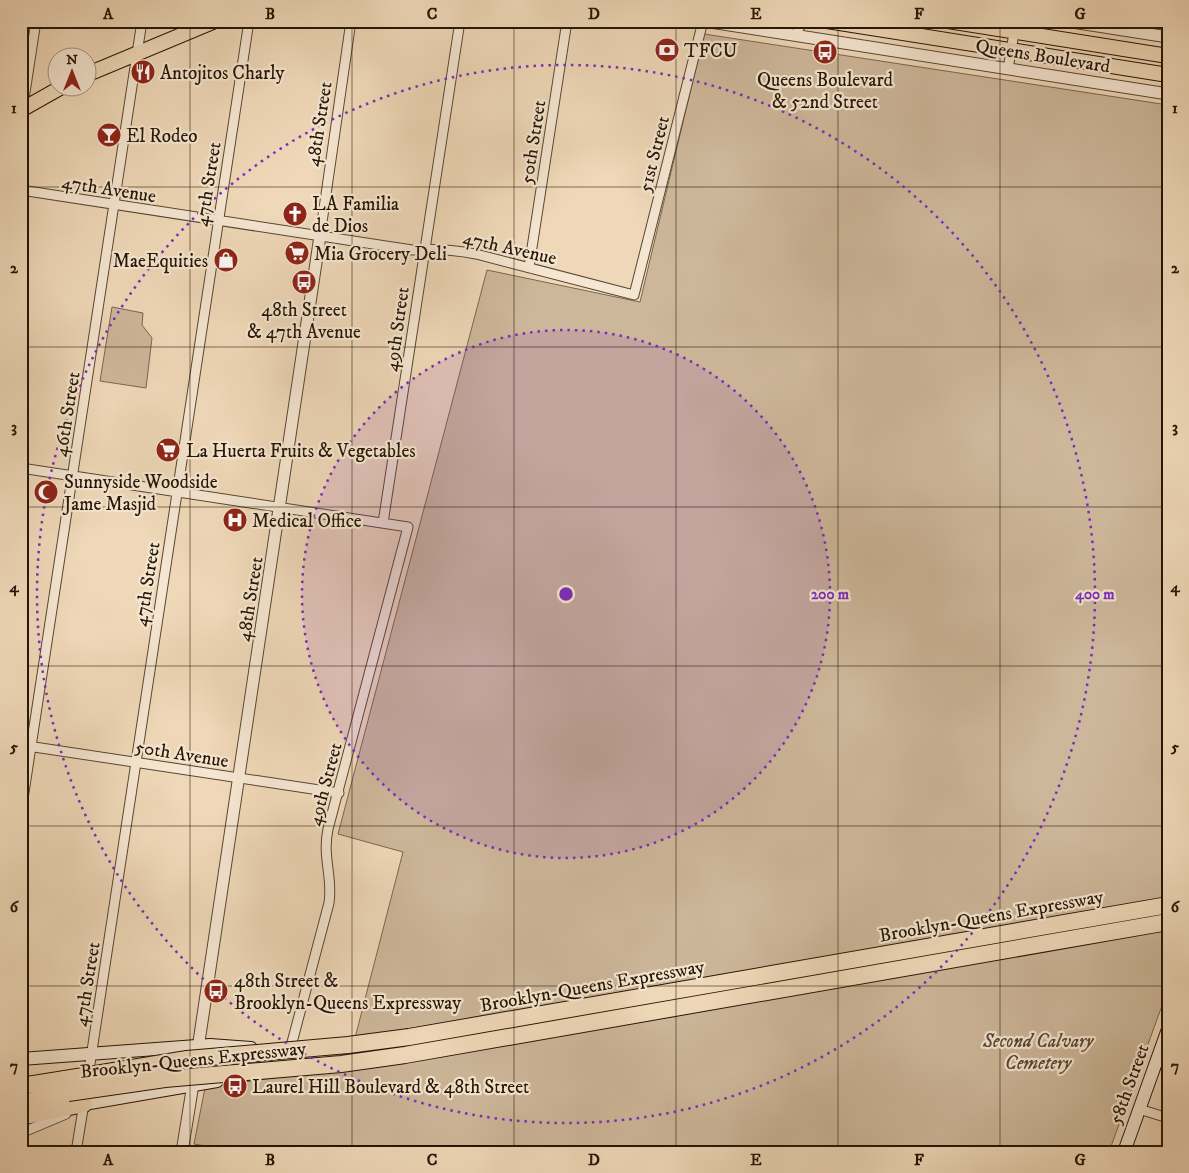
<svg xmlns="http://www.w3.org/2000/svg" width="1189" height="1173" font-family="'IM FELL DW Pica',serif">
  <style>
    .green { fill: #cdb79a; stroke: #796650 }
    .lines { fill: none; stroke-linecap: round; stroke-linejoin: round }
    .minor-casing { stroke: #584632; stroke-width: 11 }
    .tertiary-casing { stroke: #584632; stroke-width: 13 }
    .secondary-casing { stroke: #251505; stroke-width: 14 }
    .primary-casing { stroke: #251505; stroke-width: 16 }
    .motorway-casing { stroke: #251505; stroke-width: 18 }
    .minor { stroke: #f5e6d1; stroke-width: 9 }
    .tertiary { stroke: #f5e6d1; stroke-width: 11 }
    .secondary { stroke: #f5e6d1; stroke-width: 12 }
    .primary { stroke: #efd8b8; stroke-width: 14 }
    .motorway { stroke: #efd8b8; stroke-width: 16 }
    .motorway-bridge-casing { stroke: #251505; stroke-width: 18; stroke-linecap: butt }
    .motorway-bridge { stroke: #efd8b8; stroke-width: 16 }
    .grid { fill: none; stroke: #251505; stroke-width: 1; stroke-opacity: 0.55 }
    .ring { fill: none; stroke: #7b2cbf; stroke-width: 2.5; stroke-dasharray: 2.5 5 }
    .labels { text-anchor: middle; stroke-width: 4.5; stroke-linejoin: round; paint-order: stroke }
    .poi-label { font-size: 19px; fill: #251505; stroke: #f5e6d1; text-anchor: start }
    .street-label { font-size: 19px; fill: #251505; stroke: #f5e6d1 }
    .park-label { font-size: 19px; font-style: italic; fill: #574632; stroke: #f5e6d1 }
    .centre { fill: #7b2cbf; stroke: #f5e6d1; stroke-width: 2.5 }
    .ring-label { font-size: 15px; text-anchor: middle; font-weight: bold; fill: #7b2cbf; stroke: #f5e6d1; stroke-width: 4.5; stroke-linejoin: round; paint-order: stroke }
    .neatline { fill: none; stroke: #251505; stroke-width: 2 }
    .grid-label { font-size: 16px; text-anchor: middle; font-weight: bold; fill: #251505 }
  </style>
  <rect width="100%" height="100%" fill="#efd8b8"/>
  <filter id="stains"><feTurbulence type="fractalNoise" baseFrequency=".004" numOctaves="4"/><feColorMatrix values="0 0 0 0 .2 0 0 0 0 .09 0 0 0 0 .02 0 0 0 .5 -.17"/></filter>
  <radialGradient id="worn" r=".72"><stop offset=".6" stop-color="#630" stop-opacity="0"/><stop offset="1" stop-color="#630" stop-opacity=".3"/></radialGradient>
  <path class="green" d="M704 34 1168 105V898L355 1038 403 852 338 834 487 270 640 302Z
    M112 307 143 313 142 325 152 338 146 388 100 381Z
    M1168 927V989L1109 1152H239L194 1144 205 1088 327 1070Z"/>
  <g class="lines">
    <defs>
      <path id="minor" d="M796 35 802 21
        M1008 69 1016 21
        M22 112 36 21
        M21 190 412 250C435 248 454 250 476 254L634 295 703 21
        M320 236 351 21
        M529 267 567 21
        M21 468 408 527 328 829C322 857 333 877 329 903L290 1050
        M383 523 460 21
        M21 745 339 793
        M21 812 142 21
        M88 1077 249 21
        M1139 1109 1168 1118
        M21 1133 66 1114
        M76 1152 84 1103"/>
      <path id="tertiary" d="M704 21 1168 94
        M1066 21 1168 37
        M197 1055 320 236
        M182 1152 194 1078"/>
      <path id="secondary" d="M21 1059 210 1045 251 1048
        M319 1059 396 1046
        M84 1104 217 1081
        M1124 1152 1168 1029"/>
      <path id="primary" d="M827 21 1168 75
        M948 21 1168 56
        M88 74 215 21
        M21 110 60 88"/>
      <path id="motorway" d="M21 1086 65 1079
        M21 1103 68 1093
        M21 1117 84 1104"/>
    </defs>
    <use href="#minor" class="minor-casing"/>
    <use href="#tertiary" class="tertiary-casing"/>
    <use href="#secondary" class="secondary-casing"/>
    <use href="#primary" class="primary-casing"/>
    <use href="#motorway" class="motorway-casing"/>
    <use href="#minor" class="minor"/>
    <use href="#tertiary" class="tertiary"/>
    <use href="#secondary" class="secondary"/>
    <use href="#primary" class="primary"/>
    <use href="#motorway" class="motorway"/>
    <defs>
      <path id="motorway-bridge" d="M65 1079 187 1059 348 1045 409 1037 1168 905
        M68 1093 165 1079 341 1064 405 1055 1168 922"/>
    </defs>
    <use href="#motorway-bridge" class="motorway-bridge-casing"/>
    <use href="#motorway-bridge" class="motorway-bridge"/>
  </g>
  <path class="grid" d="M190 21V1152M352 21V1152M514 21V1152M676 21V1152M838 21V1152M1000 21V1152M21 187H1168M21 347H1168M21 507H1168M21 666H1168M21 826H1168M21 986H1168"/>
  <circle cx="566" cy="594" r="264" fill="#7b2cbf" fill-opacity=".12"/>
  <g class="ring">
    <circle cx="566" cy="594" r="264"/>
    <circle cx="566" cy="594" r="529"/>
  </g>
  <defs>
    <symbol id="bank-disc" viewBox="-11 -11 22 22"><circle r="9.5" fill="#8f2418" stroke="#f5e6d1"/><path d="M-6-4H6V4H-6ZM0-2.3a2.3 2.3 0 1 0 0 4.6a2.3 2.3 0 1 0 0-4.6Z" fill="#fff"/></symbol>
    <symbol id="bus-disc" viewBox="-11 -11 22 22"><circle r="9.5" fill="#8f2418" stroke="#f5e6d1"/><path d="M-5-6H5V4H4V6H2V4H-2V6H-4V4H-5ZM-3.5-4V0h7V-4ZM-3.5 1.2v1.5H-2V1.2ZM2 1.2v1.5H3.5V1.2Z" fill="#fff"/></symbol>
    <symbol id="restaurant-disc" viewBox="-11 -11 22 22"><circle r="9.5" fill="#8f2418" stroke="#f5e6d1"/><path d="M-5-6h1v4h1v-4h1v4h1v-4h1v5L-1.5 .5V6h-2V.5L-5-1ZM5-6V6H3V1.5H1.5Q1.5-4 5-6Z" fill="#fff"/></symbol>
    <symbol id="bar-disc" viewBox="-11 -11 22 22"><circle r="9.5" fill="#8f2418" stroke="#f5e6d1"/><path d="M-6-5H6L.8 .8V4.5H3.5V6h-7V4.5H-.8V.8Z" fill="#fff"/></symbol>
    <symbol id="church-disc" viewBox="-11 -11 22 22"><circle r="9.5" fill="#8f2418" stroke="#f5e6d1"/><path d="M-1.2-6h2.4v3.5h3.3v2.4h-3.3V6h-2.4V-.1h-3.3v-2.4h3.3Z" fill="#fff"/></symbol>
    <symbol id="supermarket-disc" viewBox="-11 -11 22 22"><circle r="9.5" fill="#8f2418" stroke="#f5e6d1"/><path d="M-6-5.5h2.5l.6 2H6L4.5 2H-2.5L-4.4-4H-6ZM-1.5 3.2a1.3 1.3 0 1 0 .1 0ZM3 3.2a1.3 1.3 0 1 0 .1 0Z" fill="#fff"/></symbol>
    <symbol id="shop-disc" viewBox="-11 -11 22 22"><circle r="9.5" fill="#8f2418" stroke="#f5e6d1"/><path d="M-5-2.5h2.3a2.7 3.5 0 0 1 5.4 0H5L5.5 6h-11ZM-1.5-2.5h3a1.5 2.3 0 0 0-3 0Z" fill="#fff"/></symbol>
    <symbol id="mosque-disc" viewBox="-11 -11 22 22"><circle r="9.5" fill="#8f2418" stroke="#f5e6d1"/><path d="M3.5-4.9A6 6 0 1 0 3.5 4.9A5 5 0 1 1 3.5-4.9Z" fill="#fff"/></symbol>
    <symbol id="hospital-disc" viewBox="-11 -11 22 22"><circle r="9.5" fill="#8f2418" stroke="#f5e6d1"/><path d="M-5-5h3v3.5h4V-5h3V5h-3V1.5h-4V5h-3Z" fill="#fff"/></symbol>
  </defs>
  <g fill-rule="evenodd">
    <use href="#bank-disc" x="653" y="36" width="28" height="28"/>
    <use href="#bus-disc" x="811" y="38" width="28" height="28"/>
    <use href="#restaurant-disc" x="129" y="58" width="28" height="28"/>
    <use href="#bar-disc" x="95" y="121" width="28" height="28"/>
    <use href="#church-disc" x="281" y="200" width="28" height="28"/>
    <use href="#supermarket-disc" x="283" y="239" width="28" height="28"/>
    <use href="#shop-disc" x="212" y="246" width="28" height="28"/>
    <use href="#bus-disc" x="290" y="268" width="28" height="28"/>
    <use href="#supermarket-disc" x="154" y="436" width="28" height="28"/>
    <use href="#mosque-disc" x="32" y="478" width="28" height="28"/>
    <use href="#hospital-disc" x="221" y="506" width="28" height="28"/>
    <use href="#bus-disc" x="202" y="977" width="28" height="28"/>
    <use href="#bus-disc" x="221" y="1072" width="28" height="28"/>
  </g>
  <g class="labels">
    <g class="poi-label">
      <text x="684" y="57">TFCU</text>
      <text x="160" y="79">Antojitos Charly</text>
      <text x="825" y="86" text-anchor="middle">Queens Boulevard<tspan x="825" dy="22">&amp; 52nd Street</tspan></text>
      <text x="126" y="142">El Rodeo</text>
      <text x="312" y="210">LA Familia<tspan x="312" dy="22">de Dios</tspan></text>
      <text x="314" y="260">Mia Grocery Deli</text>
      <text x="208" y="267" text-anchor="end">MaeEquities</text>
      <text x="304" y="316" text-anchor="middle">48th Street<tspan x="304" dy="22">&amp; 47th Avenue</tspan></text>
      <text x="186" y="457">La Huerta Fruits &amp; Vegetables</text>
      <text x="64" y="488">Sunnyside Woodside<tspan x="64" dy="22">Jame Masjid</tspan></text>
      <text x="252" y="527">Medical Office</text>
      <text x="234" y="987">48th Street &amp;<tspan x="234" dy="22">Brooklyn-Queens Expressway</tspan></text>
      <text x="252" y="1093">Laurel Hill Boulevard &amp; 48th Street</text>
    </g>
    <g class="street-label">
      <text transform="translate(1043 55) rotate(9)" y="7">Queens Boulevard</text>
      <text transform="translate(318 124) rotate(-81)" y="7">48th Street</text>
      <text transform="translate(532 142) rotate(-81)" y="7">50th Street</text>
      <text transform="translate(653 154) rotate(-76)" y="7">51st Street</text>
      <text transform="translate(207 184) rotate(-81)" y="7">47th Street</text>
      <text transform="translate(109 188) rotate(9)" y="7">47th Avenue</text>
      <text transform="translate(510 247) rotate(13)" y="7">47th Avenue</text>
      <text transform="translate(396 329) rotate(-82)" y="7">49th Street</text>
      <text transform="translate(66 414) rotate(-81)" y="7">46th Street</text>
      <text transform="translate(146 584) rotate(-81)" y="7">47th Street</text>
      <text transform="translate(249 599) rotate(-81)" y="7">48th Street</text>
      <text transform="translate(182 753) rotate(9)" y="7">50th Avenue</text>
      <text transform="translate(324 784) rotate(-75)" y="7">49th Street</text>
      <text transform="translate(991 915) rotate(-10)" y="7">Brooklyn-Queens Expressway</text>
      <text transform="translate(86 984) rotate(-81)" y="7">47th Street</text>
      <text transform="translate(592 985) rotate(-10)" y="7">Brooklyn-Queens Expressway</text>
      <text transform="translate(193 1059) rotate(-6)" y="7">Brooklyn-Queens Expressway</text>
      <text transform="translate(1128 1084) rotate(-70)" y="7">58th Street</text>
    </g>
    <g class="park-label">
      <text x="1038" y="1047">Second Calvary<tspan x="1038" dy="22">Cemetery</tspan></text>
    </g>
  </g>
  <circle cx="566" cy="594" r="8" class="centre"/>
  <g class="ring-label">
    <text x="830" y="599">200 m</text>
    <text x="1095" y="599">400 m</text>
  </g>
  <rect width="1189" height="1173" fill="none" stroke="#efd8b8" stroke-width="55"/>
  <g transform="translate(72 72)"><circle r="24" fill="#f5e6d1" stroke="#a2927f"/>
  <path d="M0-4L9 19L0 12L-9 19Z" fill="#8f2418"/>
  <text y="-8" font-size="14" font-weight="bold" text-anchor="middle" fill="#251505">N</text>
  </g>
  <rect x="28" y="28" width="1134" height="1118" class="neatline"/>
  <g class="grid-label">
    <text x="108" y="19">A</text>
    <text x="270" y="19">B</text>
    <text x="432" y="19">C</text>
    <text x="594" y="19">D</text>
    <text x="756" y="19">E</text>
    <text x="919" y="19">F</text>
    <text x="1080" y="19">G</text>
    <text x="14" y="113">1</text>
    <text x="1175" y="113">1</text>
    <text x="14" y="273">2</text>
    <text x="1175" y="273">2</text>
    <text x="14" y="432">3</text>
    <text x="1175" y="432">3</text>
    <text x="14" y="592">4</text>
    <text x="1175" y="592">4</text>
    <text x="14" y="752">5</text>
    <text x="1175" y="752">5</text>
    <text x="14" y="912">6</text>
    <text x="1175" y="912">6</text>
    <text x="14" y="1071">7</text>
    <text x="1175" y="1071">7</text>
    <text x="108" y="1165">A</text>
    <text x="270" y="1165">B</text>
    <text x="432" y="1165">C</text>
    <text x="594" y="1165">D</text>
    <text x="756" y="1165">E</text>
    <text x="919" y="1165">F</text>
    <text x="1080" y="1165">G</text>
  </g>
  <rect width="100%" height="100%" filter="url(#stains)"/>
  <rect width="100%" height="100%" fill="url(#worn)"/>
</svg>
